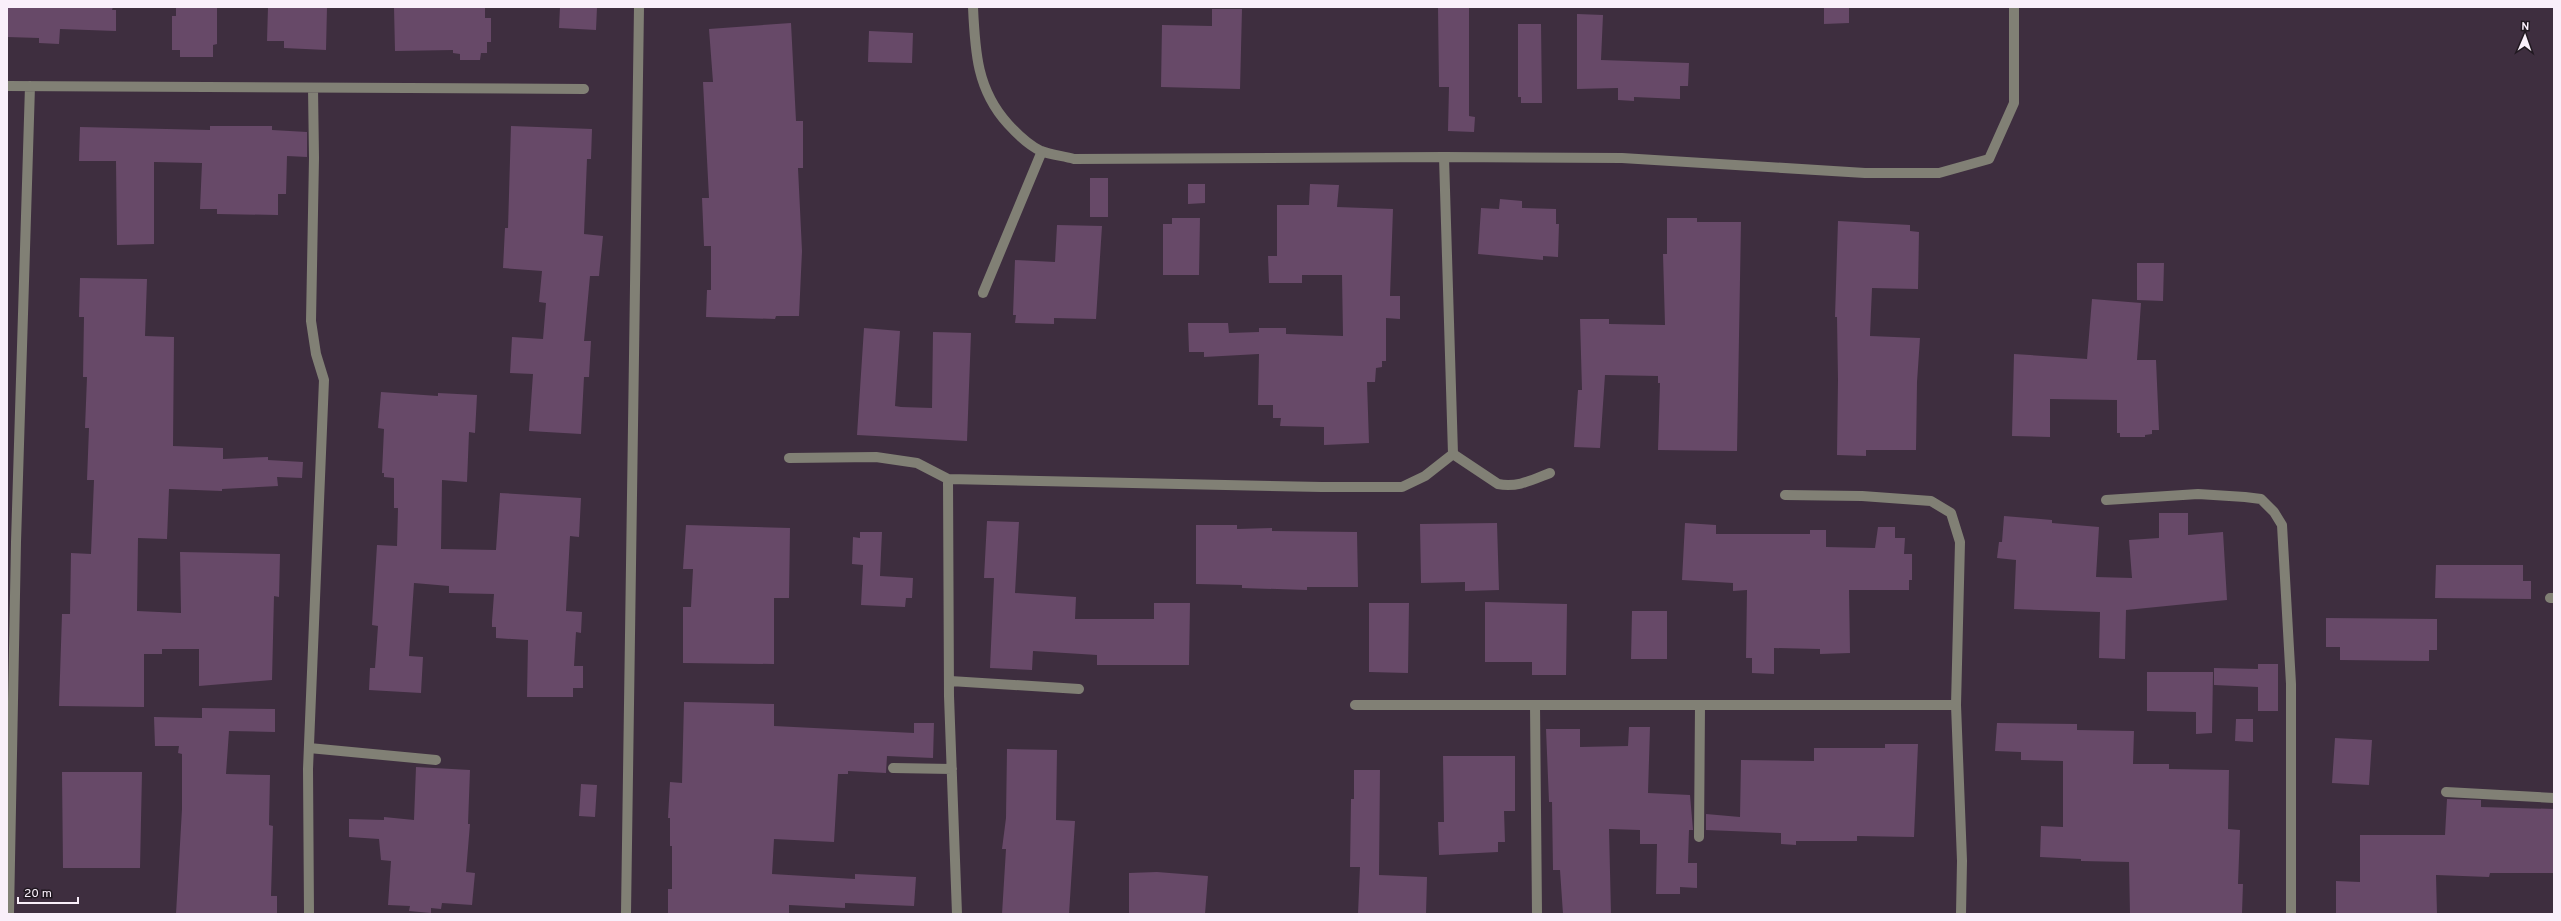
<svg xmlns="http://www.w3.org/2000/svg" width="2561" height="921" font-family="Overpass,sans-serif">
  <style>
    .building { fill: #674968 }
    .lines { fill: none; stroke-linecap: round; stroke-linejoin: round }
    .minor { stroke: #818075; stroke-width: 10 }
  </style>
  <rect width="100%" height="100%" fill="#3e2e3f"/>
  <path class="building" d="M7 7H113L112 10H116V31L60 29 59 44 39 43V38L7 37Z
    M176 7H217V44L213 45V57H180V50H172V16H176Z
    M268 7H327L326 50 284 48V41H267Z
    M394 7 485 8V18H491V42H487V53H481L480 60H460V54L453 53V50L395 51Z
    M560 7H597L596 30 559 28Z
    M1438 7H1469V116L1475 117 1474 132 1448 131 1449 87H1439Z
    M1824 7H1849V23L1824 24Z
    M1212 9H1242L1240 89 1161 87 1162 25 1212 26Z
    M1577 14 1603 15 1601 60 1689 63 1688 86H1680V99L1634 97V101L1618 100V88L1577 89Z
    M791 23 796 121H803V168H798L802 251 799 316H776L775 319 706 317 707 290H711V246H704L702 198H709L703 82H713L709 29Z
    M1518 24H1541L1542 103H1521V97H1518Z
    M869 31 913 33 912 63 868 62Z
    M210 126H272V130L307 132V157L287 156 286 194H278V215L217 214V209H200L202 163 154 162V244L117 245 116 161H79L80 127 210 130Z
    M511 126 592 129 591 159H587L584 234 603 236 599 276H590L584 341H591L589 377H584L581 434 529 431 533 374 510 373 512 337 543 339 546 303 539 302 542 271 503 268 505 228H508Z
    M1090 178H1108V217H1090Z
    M1188 184H1205V203L1188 204Z
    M1310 184 1339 185 1337 207 1393 209 1390 296H1400V319L1386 318V361H1382V367L1376 368 1375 382H1367L1369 443 1324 445V427L1280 426 1281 418H1273V405H1258L1259 354 1204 357V352H1189L1188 323H1228L1229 333 1259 332V328H1286V334L1343 336 1342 275H1302V283H1269L1268 256H1277V205H1309Z
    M1500 199 1522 201V208L1556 209V224H1559L1558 257 1543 256V260L1478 254 1481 208 1499 209Z
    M1172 218H1200L1199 275H1163V224H1172Z
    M1667 218H1697V222H1741L1737 451 1658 450 1660 383H1658V376L1605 375 1600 448 1574 447 1578 390H1582L1580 319H1609V324L1665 325 1663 254H1667Z
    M1838 221 1910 225V231L1919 232 1918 289 1872 288 1870 336 1920 338 1917 382 1916 450H1866V456L1837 455 1838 380 1837 317H1835Z
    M1057 225 1102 226 1096 319 1054 318V324L1015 323 1016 315H1013L1015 260 1055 262Z
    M2137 263H2164L2163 301 2137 300Z
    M80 278 147 279 145 336 174 337 173 446 223 448V459L268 457V460L303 462 302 478 277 477 278 486 222 489V491L169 489 167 539 138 538 137 611 181 613 180 552 280 554 279 597 274 596 272 680 199 686V649H162V654H144V707L59 706 62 614H70L71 553 91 554 94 480H87L89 428H85L87 377H83L84 317H79Z
    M2092 299 2141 303 2137 360H2156L2159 430H2152V434L2145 435V437H2120V433H2117V400L2050 399V437L2012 436 2014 354 2087 359Z
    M864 328 900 331 895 406 901 407 932 408 933 332 971 333 967 441 857 435Z
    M381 392 438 396V393L477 395 475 433 469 432 467 482 442 480 441 549 496 550 500 493 581 498 579 537 570 536 566 611 582 612 581 633 576 632 574 666H583V688H573V697H527L528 640 496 638V627H492V621L494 594 449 593V586L414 583 409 656 423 657 421 693 369 690 370 668H375L378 626 372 625 377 545 397 546 398 508H394V478L384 477V473H382L384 429 378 428Z
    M2159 513H2188V535L2223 532 2227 600 2126 610 2125 659 2099 658 2100 612 2014 609 2016 560 1997 558 1999 542H2002L2004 516 2052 520V523L2099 527 2096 577 2132 578 2129 540 2159 538Z
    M987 521 1019 522 1015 593 1076 597 1075 619H1154V603H1190L1189 665H1097V655L1033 651 1032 670 990 668 994 578H984Z
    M1497 523 1499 590 1465 591V582L1421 583 1420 524Z
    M1685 523 1716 525V534H1810V530H1826V547L1875 548 1878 527H1895V538H1905L1904 554H1912V580H1909V590H1849L1850 653 1820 654V649L1774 648V674L1752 673V658H1746L1747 590 1733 591V583L1682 580Z
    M686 525 790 528 789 598H774V664L683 663V607H691L693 569H683Z
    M1196 525H1237V529L1272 528V531L1357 532 1358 587H1307V590L1242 588V585L1196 584Z
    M860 532H882L880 576 913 578 912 598H906L905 607 861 605 863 565 852 564 853 537 860 538Z
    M2436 565H2523V581H2531V599L2435 598Z
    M1485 602 1567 604 1566 675H1532V662H1485Z
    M1369 603H1409L1408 673 1369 672Z
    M1632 611H1667V659H1631Z
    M2326 618 2437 619V650H2429V661L2340 660V647H2326Z
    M2258 664H2278V711H2258V687L2214 685V668L2258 669Z
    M2147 672H2213L2212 733 2196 734V712L2147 711Z
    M684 702 774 704V726L914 733V723H934L933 758 887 756 886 773 848 771V774H838L834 842 774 839 772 874 855 879V874L916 877 914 906 845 903V908L789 905V914H668V889H672V846H670V818H668L670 782 682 783Z
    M202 708 275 709V732L229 731 226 774 270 775 269 825 273 826 271 896H277V914H176L182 809V754L178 753 179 746H155L154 717 202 718Z
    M2236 719H2253V742L2235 741Z
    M1997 723 2077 724V730L2134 731 2133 764H2169V769L2229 770 2228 829 2240 830 2238 884H2243L2242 913 2130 914 2129 862 2081 861V859L2040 857 2041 826 2063 827V761L2021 760V752L1995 751Z
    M1629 727H1650L1648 793 1690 795 1693 830H1689L1688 863H1697V888L1680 887V894H1656L1657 844H1640V830L1609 829 1611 914H1563L1560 870H1553L1552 802H1549L1546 729H1580V747L1628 746Z
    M2335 738 2372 740 2369 785 2332 783Z
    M1885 744H1918L1914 837 1857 836V841H1796V845L1781 844V833L1706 830V814L1740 817 1741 760 1814 761V748H1885Z
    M1007 749 1057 750 1056 820 1075 821 1069 914H1002L1006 849H1002L1006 818Z
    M1443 756H1515V811H1504L1505 842H1498V852L1439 855 1438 822H1444Z
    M416 767 470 770 468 824H470L466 872 475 873 472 905 442 903 441 909 431 908V913L409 911 410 906 388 905 391 861 381 860 379 839 349 837V819L384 820V817L414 820Z
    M1354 770H1380L1379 875 1427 877 1426 914H1358L1360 867H1350L1351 799H1354Z
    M62 772H142L140 868H63Z
    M581 784 597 785 595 817 579 816Z
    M2447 799 2481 800V807L2554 809V873H2490L2489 877 2436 875 2437 914H2336V881L2360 882V835H2445Z
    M1157 872 1208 876 1205 914H1129V873Z"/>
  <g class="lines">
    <path class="minor" d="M7 86 584 89
      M1444 157 1622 158 1865 173H1939L1989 159 2014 103V7
      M983 293 1042 151
      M1453 454 1498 484C1517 488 1532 480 1550 473
      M789 458 876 457 917 463 948 479 1322 487H1402L1425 476 1453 454 1444 157 1074 159C1064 156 1051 155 1041 151 1028 145 1018 135 1008 124 977 90 975 52 973 7
      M948 479 949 696 957 914
      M1785 495 1862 496 1931 501 1951 513 1960 542 1956 705 1962 861 1961 914
      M2106 500 2198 494 2245 497 2261 499 2274 512 2282 525 2291 684V914
      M2550 598H2554
      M950 681 1079 689
      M1355 705H1956
      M1535 705 1537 914
      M309 748 436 760
      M893 768 952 769
      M2446 792 2554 798
      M1699 837 1700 706
      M9 914 16 542 30 86
      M309 914 308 769 324 380 316 354 311 321 314 158 313 88
      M626 914 639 7"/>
  </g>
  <rect width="2561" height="921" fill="none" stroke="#f9effa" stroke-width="16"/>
  <g transform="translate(2525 36) rotate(2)" stroke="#211921" stroke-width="3" paint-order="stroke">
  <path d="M0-3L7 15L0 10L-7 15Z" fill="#f9effa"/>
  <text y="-6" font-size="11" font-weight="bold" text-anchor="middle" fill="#f9effa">N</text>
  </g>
  <path d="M18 897v6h60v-6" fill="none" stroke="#f9effa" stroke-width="2"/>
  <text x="24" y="897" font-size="12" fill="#f9effa" stroke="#211921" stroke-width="3" paint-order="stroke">20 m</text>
</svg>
